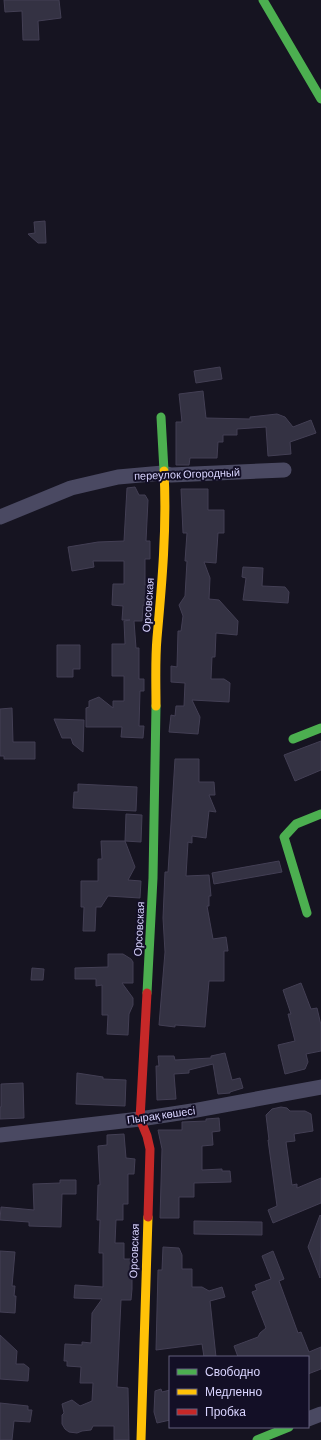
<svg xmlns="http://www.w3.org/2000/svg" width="321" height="1440" font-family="Barlow,sans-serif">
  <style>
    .building { fill: #343243; stroke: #433f54 }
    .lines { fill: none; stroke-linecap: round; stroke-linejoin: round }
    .street { stroke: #4a4962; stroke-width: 15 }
    .fast { stroke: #4caf50; stroke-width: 9 }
    .slow { stroke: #ffc107; stroke-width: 9 }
    .jam { stroke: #c62828; stroke-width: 9 }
    .labels { text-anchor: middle; stroke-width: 4; stroke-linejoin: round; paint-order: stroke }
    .street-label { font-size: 11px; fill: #d9d4ff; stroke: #130f26 }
  </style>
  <rect width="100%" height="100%" fill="#161421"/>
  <path class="building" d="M4 0H59L61 18 38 21 39 40H23L22 11 5 12Z
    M45 221 46 243H38L28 234 35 233 34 222Z
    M220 367 222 379 196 383 194 371Z
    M203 391 206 418 250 419V417L277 414 285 417 293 427 311 420 316 433 290 442 291 454 268 456 266 427 237 429V435H223V442H218L217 458H190L189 465H176V422H182L179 394Z
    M135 487 139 495H145L148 500 146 541H150V559H145V585H149L148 606 143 605 142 621H134L136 648H139V679H144V691H140L139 726H144L143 738 121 737 122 727H86V708L89 707V701L99 697 113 708V701H124V676H112V644H125L124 621 130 620H122L123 606 112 605 113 584H124V561H93L94 567 72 571 68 547 98 542 124 541 127 488Z
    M181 489H208V510H224V533H218L216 563 204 562 210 578 209 599 219 600 238 621 237 635 216 633 215 657H212L211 679H224L230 683 229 702 192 700 200 717 198 734 169 732 171 715 175 716 176 706H184L185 683 171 682V666L177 667 178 631H181L183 616 179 605 185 596 187 561H185L187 533H183Z
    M243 567 263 568 262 586 285 587 289 592 288 603 243 600 246 578 242 577Z
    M57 645H80V669H73V677H57Z
    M12 708 13 742H35V759H4V756H0V709Z
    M54 719 84 720 83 752 73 744 71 738H62Z
    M321 741V770L295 781 284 755Z
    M175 759H199V782H214L215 795H209L216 812 209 811 206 838 192 836V843L188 842 186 876 209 875 211 896H209V906H207L213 939 226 937 228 951H224V981H209L205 1027 175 1025V1027L159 1025 165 952 163 918 165 872H168Z
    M78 784 137 787 136 811 73 808 74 792H78Z
    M126 814 142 815 141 842 125 841Z
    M101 841H125L135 867 128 880 141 881 140 898 108 896 101 907H96L95 931H83L84 907H81V881H98V859H102Z
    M279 861 282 872 214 884 212 873Z
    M108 954H123L131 959 133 962V983H122L133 998V1005L129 1014 128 1035 107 1034 108 1015H102V985L96 986V979H75V968L108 967Z
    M32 968 44 969 43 980H31Z
    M301 983 311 1009 317 1008 321 1025V1051L306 1054 308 1062 305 1069 285 1074 278 1045 295 1041 288 1014H291L283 990Z
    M225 1053 232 1080 240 1078 243 1088 230 1092V1093L218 1094 213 1064 189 1070V1073L174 1074 176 1099 157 1100 156 1066H159L158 1056H174L175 1060 211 1058V1056Z
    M77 1073 103 1077V1079L126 1080 125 1106 76 1104Z
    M23 1083 24 1118 0 1119V1107H1V1084Z
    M281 1107 287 1108 290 1111H305L311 1114 313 1131 294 1134 295 1141 286 1142 292 1185 297 1184V1188L321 1178V1203L273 1223 268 1210 277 1206 268 1140H269L266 1115 272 1109Z
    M219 1118 220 1131 212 1132 213 1145 202 1146V1170L222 1169V1171H230L231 1182 194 1183V1197H179V1218H160L162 1149 158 1130H182V1122L206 1121V1119Z
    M124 1134 126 1158 135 1159 134 1174H128V1204H123V1220H116L115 1243H124V1259H132V1289L131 1300H121L117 1387 128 1388 129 1440H114V1426H93L91 1430 82 1431 77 1433 69 1432 65 1429 62 1424V1415L64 1413 62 1404 72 1400 80 1406 92 1401 93 1383H80L81 1367 67 1366V1361H64L65 1344 82 1345V1342L91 1343 92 1313 102 1299 74 1298 75 1285 103 1287V1253H99L100 1220H97L98 1185H100L98 1146 107 1145V1135Z
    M60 1180H76V1194H62L61 1227 29 1226V1222L0 1220 1 1207 34 1210 33 1184 60 1183Z
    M320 1215 321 1216 320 1278 308 1247Z
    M194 1221 262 1222V1235L194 1234Z
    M163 1247 179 1248 182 1255V1269H192V1287H202L209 1291 222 1287 225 1297 210 1301 216 1357H204L202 1344 156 1350 158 1270H162Z
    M0 1251 15 1252 12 1286H15L14 1296H16L15 1313 0 1312Z
    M273 1251 284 1279 279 1281 298 1333 301 1332 309 1352 321 1347V1369L308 1374V1357H238L234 1346 258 1337 260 1333 266 1328 252 1292 257 1290 255 1285 271 1279 262 1256Z
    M0 1335 17 1351 16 1364H24L29 1368 28 1381 0 1379Z
    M161 1389 162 1392 170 1390V1420L157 1423 154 1412 155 1391Z
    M0 1403 28 1406V1410H32L30 1422 14 1421 12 1440H0Z"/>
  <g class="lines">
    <path class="street" d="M0 517 71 488 118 477 163 473 171 475 284 470
      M0 1135 140 1119 192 1111 321 1087
      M308 1419 321 1414"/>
    <path class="fast" d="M263 0 321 99
      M161 417 164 471
      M293 739 321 728
      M307 913 284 837 296 824 321 814
      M147 993 153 878 156 706
      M257 1440 289 1427"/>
    <path class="slow" d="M156 706C156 683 155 661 157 638 162 583 167 527 164 471
      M141 1440 148 1217"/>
    <path class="jam" d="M147 993 140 1119 147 1136 150 1149 148 1217"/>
  </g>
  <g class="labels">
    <g class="street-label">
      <text transform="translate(187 474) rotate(-2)" y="4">переулок Огородный</text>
      <text transform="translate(148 605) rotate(-86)" y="4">Орсовская</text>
      <text transform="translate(139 929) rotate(-87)" y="4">Орсовская</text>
      <text transform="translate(161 1115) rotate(-8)" y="4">Пырақ көшесі</text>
      <text transform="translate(134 1251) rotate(-88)" y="4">Орсовская</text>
    </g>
  </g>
  <rect x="169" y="1356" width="140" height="72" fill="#130f26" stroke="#625e7d"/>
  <rect x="177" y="1369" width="20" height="6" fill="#4caf50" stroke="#625e7d"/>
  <text x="205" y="1376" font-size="12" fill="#d9d4ff">Свободно</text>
  <rect x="177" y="1389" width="20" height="6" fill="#ffc107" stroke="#625e7d"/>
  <text x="205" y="1396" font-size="12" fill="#d9d4ff">Медленно</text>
  <rect x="177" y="1409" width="20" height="6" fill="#c62828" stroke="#625e7d"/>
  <text x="205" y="1416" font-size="12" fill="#d9d4ff">Пробка</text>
</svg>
